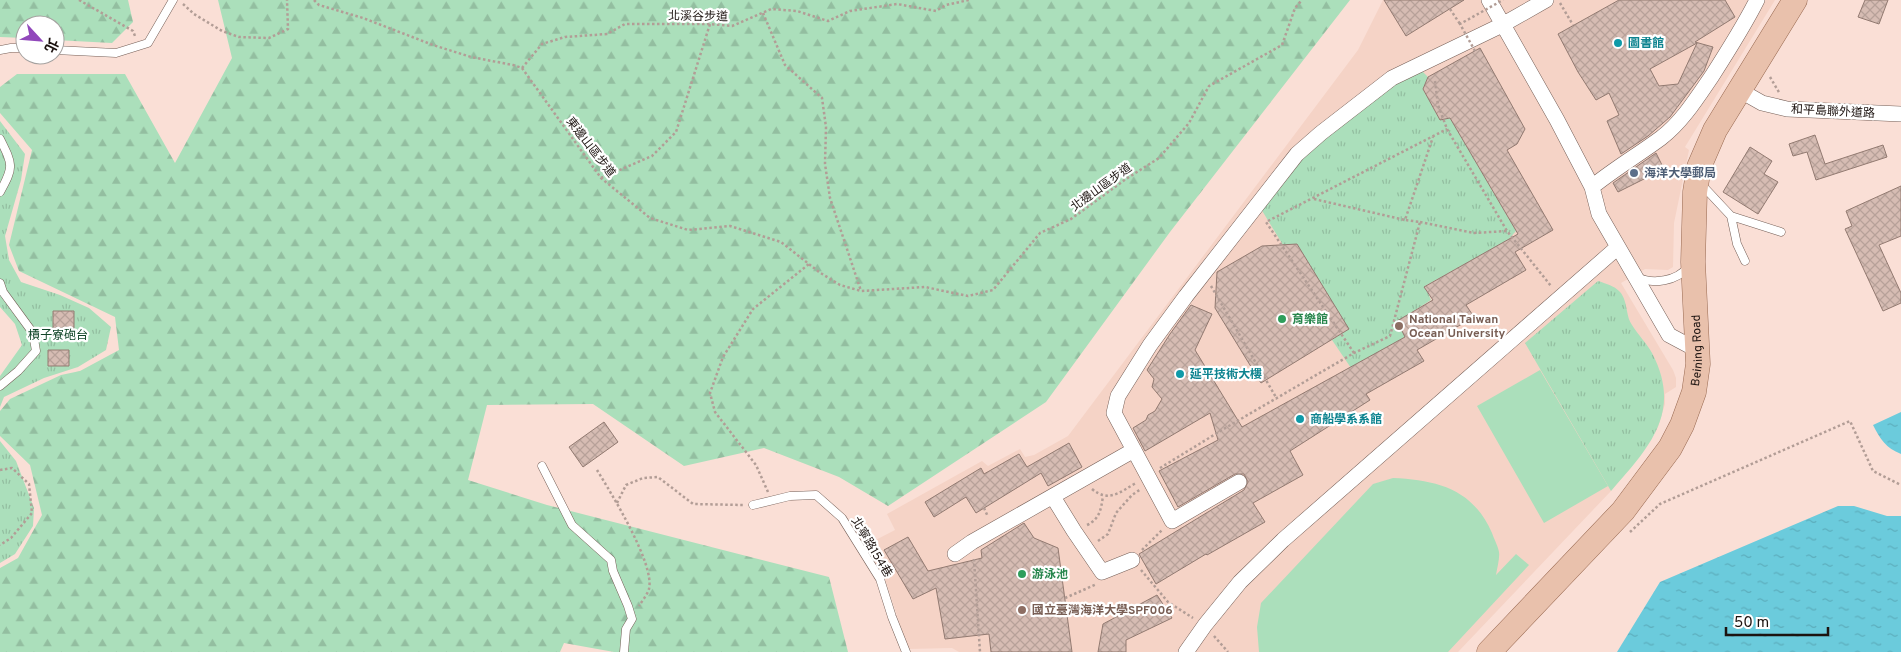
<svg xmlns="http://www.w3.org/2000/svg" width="1901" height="652" font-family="Overpass,'Noto Sans TC',sans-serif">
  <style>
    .built { fill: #f5d3c6 }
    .grass { fill: #abdfbb }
    .forest { fill: url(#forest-firs) }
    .park { fill: url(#park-tufts) }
    .water { fill: url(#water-ripples) }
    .building { fill: url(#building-cross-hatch); stroke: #927a71; fill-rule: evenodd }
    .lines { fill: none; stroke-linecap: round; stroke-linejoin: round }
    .lane-casing { stroke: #755f57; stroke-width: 9 }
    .street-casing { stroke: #755f57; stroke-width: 16 }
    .primary-casing { stroke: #986951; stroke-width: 25 }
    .path { stroke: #b29d96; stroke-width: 2.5; stroke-dasharray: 2.5 2.5; stroke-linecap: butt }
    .lane { stroke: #fff; stroke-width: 8 }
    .street { stroke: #fff; stroke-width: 15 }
    .primary { stroke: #e9c1ac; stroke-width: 24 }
    .path-bridge { stroke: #b29d96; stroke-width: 2.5; stroke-dasharray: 2.5 2.5; stroke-linecap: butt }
    .culture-dot { fill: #0f9aa8; stroke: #fff; stroke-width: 2 }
    .service-dot { fill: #5c6f8a; stroke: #fff; stroke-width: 2 }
    .leisure-dot { fill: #2e9e5b; stroke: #fff; stroke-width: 2 }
    .education-dot { fill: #8d6e63; stroke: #fff; stroke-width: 2 }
    .labels { text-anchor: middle; stroke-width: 4.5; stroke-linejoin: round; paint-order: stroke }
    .street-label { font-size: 12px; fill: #1c1310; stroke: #fff }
    .culture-label { font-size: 12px; font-weight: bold; fill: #0d838f; stroke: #fff; text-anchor: start }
    .service-label { font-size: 12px; font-weight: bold; fill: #4e5e75; stroke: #fff; text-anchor: start }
    .leisure-label { font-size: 12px; font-weight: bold; fill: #27864d; stroke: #fff; text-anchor: start }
    .education-label { font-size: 12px; font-weight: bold; fill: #785e54; stroke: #fff; text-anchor: start }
    .park-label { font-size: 12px; fill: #114528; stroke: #fff }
  </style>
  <defs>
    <pattern id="forest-firs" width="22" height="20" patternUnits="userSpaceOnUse" patternTransform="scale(1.25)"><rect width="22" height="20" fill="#abdfbb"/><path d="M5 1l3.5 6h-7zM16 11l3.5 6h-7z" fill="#93bea0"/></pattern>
    <pattern id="park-tufts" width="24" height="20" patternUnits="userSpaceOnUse" patternTransform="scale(1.25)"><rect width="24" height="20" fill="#abdfbb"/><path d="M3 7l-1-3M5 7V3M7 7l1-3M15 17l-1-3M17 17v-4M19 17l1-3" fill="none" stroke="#93bea0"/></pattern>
    <pattern id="water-ripples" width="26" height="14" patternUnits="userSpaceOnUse" patternTransform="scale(1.25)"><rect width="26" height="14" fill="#6bcbdc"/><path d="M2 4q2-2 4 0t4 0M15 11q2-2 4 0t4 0" fill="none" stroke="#5cadbc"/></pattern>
    <pattern id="building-cross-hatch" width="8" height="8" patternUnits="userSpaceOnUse" patternTransform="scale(1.25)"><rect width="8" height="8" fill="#d6bcb3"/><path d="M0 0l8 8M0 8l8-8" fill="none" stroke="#b7a199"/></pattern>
  </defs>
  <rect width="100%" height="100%" fill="#fadfd6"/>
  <path class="built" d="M1383 0H1775L1685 147 1689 150 1674 223 1673 267 1668 270 1645 269 1621 283 1673 370 1676 378V387L1665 394V404L1658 427 1635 462 1611 491 1458 652H959L952 648 908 649 884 576 866 545 895 530 887 514 982 461 988 466 1020 449 1025 457 1034 455 1068 436 1358 50Z"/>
  <path class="grass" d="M1540 370 1608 486 1544 523 1477 406Z
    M1393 478C1437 480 1473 489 1492 533 1494 539 1498 546 1499 552 1500 558 1497 568 1496 575L1516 554 1529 565 1448 652H1259L1257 627 1261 603 1373 484Z"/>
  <path class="forest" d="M0 0H128L133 22 112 43 55 40V25H25V38L0 37Z
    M218 0H1350L1170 232 1046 402 888 506 839 477 764 448 684 466 593 404 487 405 468 480 547 505 829 577 848 652H614L564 643 560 652H0V568L18 558 42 515 30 465 0 436V411L10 399 61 375 80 371 119 350 115 317 19 271 9 245 32 150 0 113V87L17 74H125L175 163 232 58Z"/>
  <path class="park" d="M1418 67 1428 77 1423 89 1440 120 1450 118 1516 231 1508 240 1425 286 1431 300 1398 321 1405 337 1351 368 1332 340 1348 329 1297 244 1283 245 1258 204 1300 151Z
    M0 121 25 154 21 180 5 236 9 260 21 282 60 295 89 308 111 327 106 350 78 367 44 378 4 397 0 407V376L22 345 15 324 0 307Z
    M1598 281C1617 287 1624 290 1627 311 1628 316 1629 321 1632 325 1638 335 1646 342 1652 353 1683 412 1649 448 1611 491L1525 343Z
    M0 441 16 461 34 508 33 526 15 554 0 563Z"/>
  <path class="water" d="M1901 412V454C1886 448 1880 439 1873 425Z
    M1838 506H1854L1887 516H1901V652H1617L1660 582Z"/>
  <path class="building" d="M1384 0H1464L1406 36Z
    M1619 0H1725L1735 17 1695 42 1713 47 1704 71 1670 117 1648 136 1621 154 1607 121 1619 115 1609 93 1596 100 1578 72 1558 34ZM1697 43 1678 84 1659 86 1650 69Z
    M1865 0H1888L1879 24 1858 17Z
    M1480 48 1525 129 1517 144 1507 150 1553 230 1515 252 1526 270 1466 305 1474 317 1417 350 1424 361 1366 394 1370 400 1290 451 1303 475 1253 503 1265 522 1207 555 1206 554 1156 584 1139 554 1244 490 1248 482 1244 474H1235L1178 507 1159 471 1218 440 1210 413 1145 451 1133 428 1146 420 1148 415 1155 411 1162 399 1152 387 1154 379 1147 370 1170 334 1191 305 1212 314 1195 350 1242 427 1405 337 1397 321 1433 300 1424 287 1518 234 1450 118 1440 120 1423 89 1428 77Z
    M1815 135 1825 164 1883 145 1887 157 1816 180 1807 152 1793 156 1789 144Z
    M1750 147 1772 161 1764 174 1778 182 1758 214 1723 192Z
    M1656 153 1664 169 1618 192 1613 183Z
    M1901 186V236L1879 245 1901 293V303L1883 311 1845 229 1852 226 1846 211Z
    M1297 244 1349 329 1261 383 1215 308 1217 272 1262 246Z
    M53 311H74V328H53Z
    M48 350H69V366H48Z
    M604 422 618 442 583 467 569 447Z
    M1069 443 1082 467 1048 486 1041 473 976 513 966 497 934 517 925 502 981 468 984 474 1019 454 1027 467Z
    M1024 523 1034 538 1058 548 1072 652H991L989 634 945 639 936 588 913 599 884 550 908 537 928 571 982 558 981 550Z
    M1157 595 1172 618 1126 640V652H1098L1103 624Z"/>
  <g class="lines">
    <defs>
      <path id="lane" d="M0 50 11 48H25
        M55 50 116 53 148 43 173 0
        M0 139C13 165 14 167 0 192
        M1702 185 1731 216
        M1745 261 1737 244 1731 216 1781 232
        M1637 277C1653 285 1677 281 1688 267
        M0 283 3 292 33 333 36 351 18 371 0 386
        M542 466 572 525 611 560 613 571 628 606 632 619 626 629 624 652
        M753 505 790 496 816 495 842 518 880 579 892 617 906 652"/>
      <path id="street" d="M1489 0 1557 120 1592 187C1614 169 1638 155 1661 138 1682 122 1697 98 1712 76 1728 51 1744 26 1757 0
        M1739 90 1762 103 1787 109 1901 114
        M1592 187 1599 214 1669 335 1699 351
        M1239 482 1172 521 1114 413 1118 396 1150 345 1186 296 1297 154 1321 133 1392 78 1502 25 1546 0
        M1053 497 1074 531 1102 572 1132 560
        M955 554 972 542 1134 450
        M1186 652 1205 625 1240 582 1283 540 1618 247"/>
      <g id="primary">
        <path id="s1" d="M1489 652 1623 511 1670 448 1682 425 1694 392 1698 364 1693 262 1695 192 1699 167 1715 130 1795 0"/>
      </g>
    </defs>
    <use href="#lane" class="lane-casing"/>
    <use href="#street" class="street-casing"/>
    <use href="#primary" class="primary-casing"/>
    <path class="path" d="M79 0 133 31 135 36
      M314 0 319 5 363 18 433 45 471 57 513 65 522 68 601 178 650 218 688 230 730 226 781 242 819 272 840 285 861 291 925 287 968 296 993 290 1040 233 1071 219 1126 179 1159 158 1189 123 1209 86 1282 45 1295 8 1302 0
      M1560 3 1573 25
      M183 4 194 14 222 31 239 37 269 38 288 29 287 0
      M1450 9 1460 24
      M763 13 785 65 822 98 826 127 825 164 830 198 861 291
      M522 68 542 44 565 37 607 34 625 24H710L732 26 771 9 797 11 828 21 850 11 897 4 936 11 946 5 969 0
      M1770 77 1780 94
      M1435 81 1438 105 1447 129 1507 231
      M601 178 652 156 676 132 710 24
      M1314 199 1405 220
      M1420 222 1474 233 1507 231 1551 286
      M1211 286 1277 399
      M1354 353 1266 222 1447 129
      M1160 468 1227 427 1354 353 1390 336 1420 222 1405 220 1433 137
      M0 470 12 468 29 484 32 513 11 538 0 545
      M597 470C611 493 655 564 649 589 647 595 642 601 639 606
      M1092 489C1109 503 1120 492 1136 483
      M768 492 756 465 715 412 710 393 723 357 753 309 809 264
      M617 503 626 485 643 478 658 477 693 504 744 505
      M984 508 988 517
      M1087 525C1100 519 1101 509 1103 496
      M1630 532 1660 504 1850 421 1873 471 1901 485
      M1098 541 1108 534 1116 513 1132 495 1141 489
      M1142 550 1163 529
      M974 559 980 652
      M1141 570 1168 602 1193 618
      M1065 598 1097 584
      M1214 636 1228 652"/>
    <use href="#lane" class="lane"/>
    <use href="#street" class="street"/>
    <use href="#primary" class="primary"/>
    <path class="path-bridge" d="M1475 51 1460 24 1503 0"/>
  </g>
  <g class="culture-dot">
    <circle cx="1618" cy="43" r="5"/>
    <circle cx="1180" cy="374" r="5"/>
    <circle cx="1300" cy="419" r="5"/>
  </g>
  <circle class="service-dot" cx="1634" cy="173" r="5"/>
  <g class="leisure-dot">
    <circle cx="1282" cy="319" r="5"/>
    <circle cx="1022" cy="574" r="5"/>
  </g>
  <g class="education-dot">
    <circle cx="1399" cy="326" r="5"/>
    <circle cx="1022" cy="610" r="5"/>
  </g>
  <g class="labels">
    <g class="street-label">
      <text transform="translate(698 16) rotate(1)" y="4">北溪谷步道</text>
      <text transform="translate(1833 111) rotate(3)" y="4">和平島聯外道路</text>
      <text transform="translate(591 147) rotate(52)" y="4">東邊山區步道</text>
      <text transform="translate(1101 187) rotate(-36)" y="4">北邊山區步道</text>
      <text dy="4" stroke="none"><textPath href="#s1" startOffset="376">Beining Road</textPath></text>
      <text transform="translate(872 547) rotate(59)" y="4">北寧路154巷</text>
    </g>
    <g class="culture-label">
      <text x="1628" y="47">圖書館</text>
      <text x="1190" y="378">延平技術大樓</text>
      <text x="1310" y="423">商船學系系館</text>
    </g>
    <g class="service-label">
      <text x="1644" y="177">海洋大學郵局</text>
    </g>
    <g class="leisure-label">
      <text x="1292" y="323">育樂館</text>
      <text x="1032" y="578">游泳池</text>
    </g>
    <g class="education-label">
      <text x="1409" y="323">National Taiwan<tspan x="1409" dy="14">Ocean University</tspan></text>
      <text x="1032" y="614">國立臺灣海洋大學SPF006</text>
    </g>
    <g class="park-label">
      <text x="58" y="339">槓子寮砲台</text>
    </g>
  </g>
  <g transform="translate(40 40) rotate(116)"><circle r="24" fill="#ffffff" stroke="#a4a19f"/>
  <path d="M0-4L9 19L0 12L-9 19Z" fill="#9148bb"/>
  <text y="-8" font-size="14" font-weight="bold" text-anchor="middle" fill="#1c1310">北</text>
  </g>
  <path d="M1726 627v8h102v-8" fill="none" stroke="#1c1310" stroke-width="2.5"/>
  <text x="1734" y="627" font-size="15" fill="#1c1310" stroke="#ffffff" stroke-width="4" paint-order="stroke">50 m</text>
</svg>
